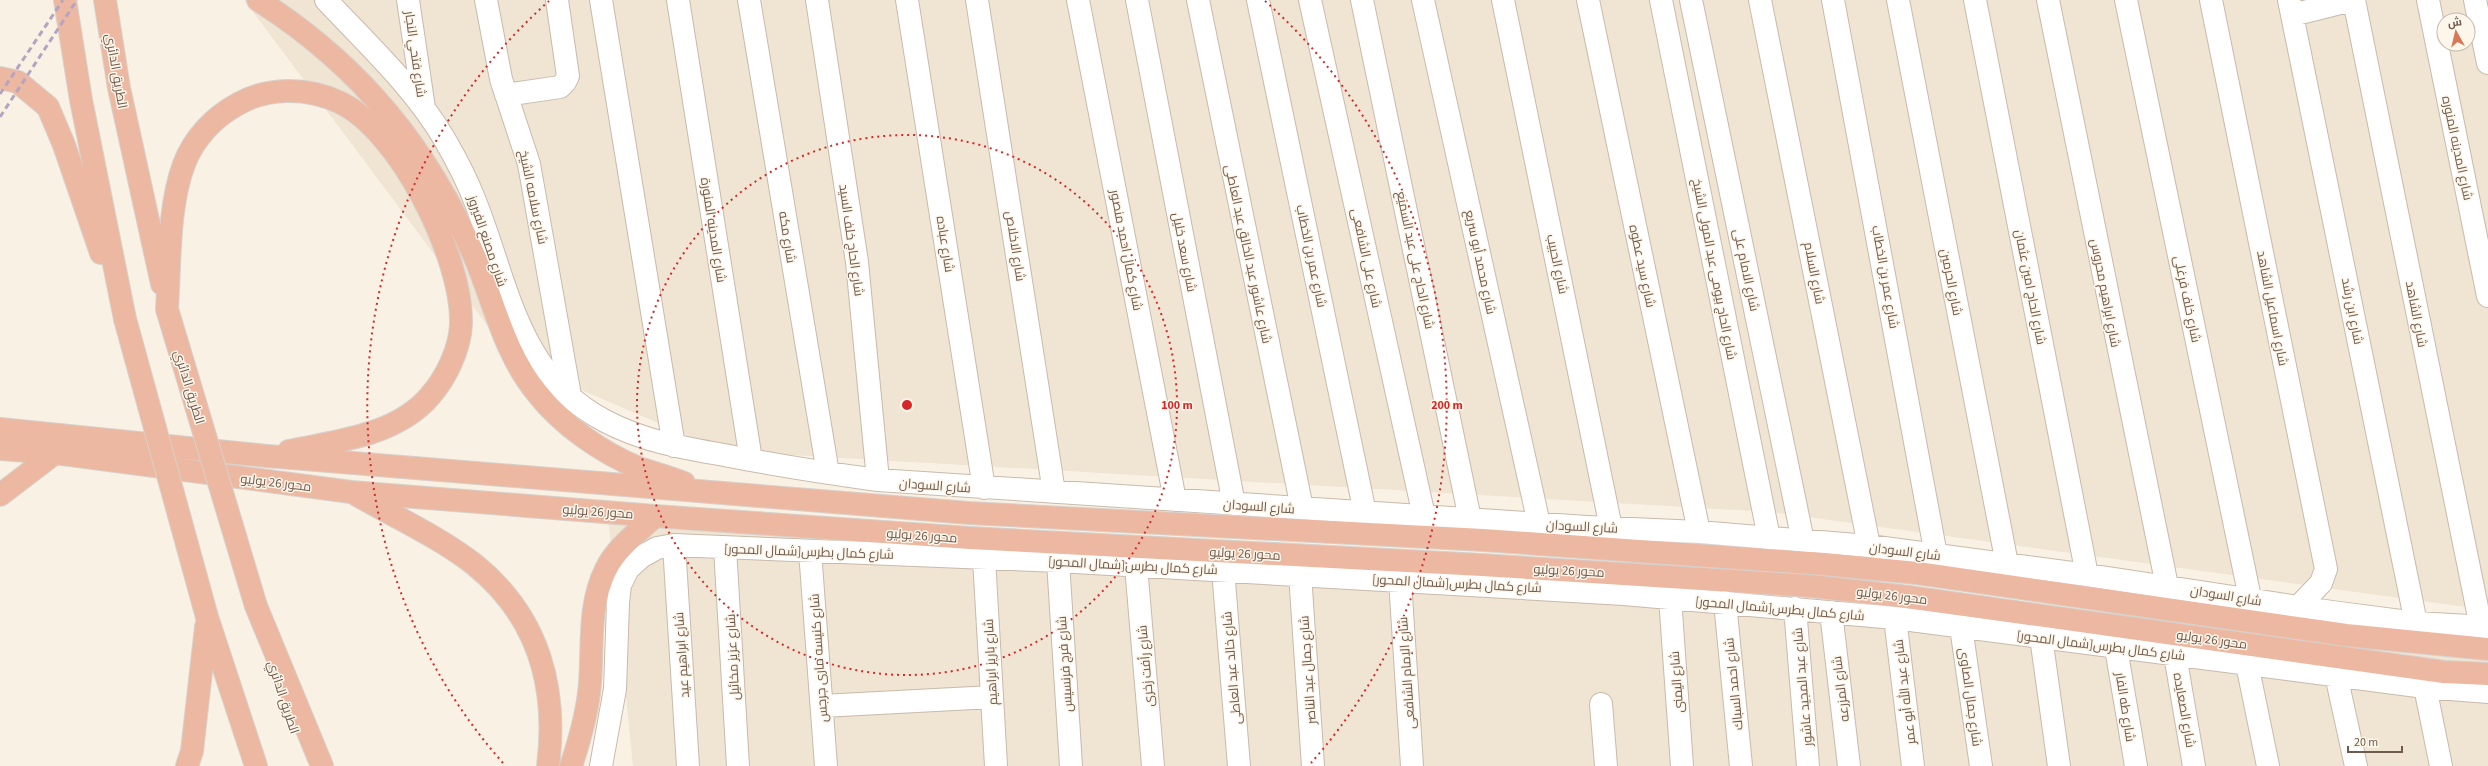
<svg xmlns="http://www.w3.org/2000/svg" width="2488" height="766" font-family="'Source Sans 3',Cairo,sans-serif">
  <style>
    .residential { fill: #f0e4d3; fill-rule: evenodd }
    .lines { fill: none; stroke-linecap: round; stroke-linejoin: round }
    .minor-casing { stroke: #c9baac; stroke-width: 24 }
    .highway-casing { stroke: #d7d1cd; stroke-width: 24 }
    .minor { stroke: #fff; stroke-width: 22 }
    .highway { stroke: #edb8a1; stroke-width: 22 }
    .rail { stroke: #b5a4c1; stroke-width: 3; stroke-dasharray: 6 4; stroke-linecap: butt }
    .highway-bridge-casing { stroke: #d7d1cd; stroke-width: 24; stroke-linecap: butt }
    .highway-bridge { stroke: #edb8a1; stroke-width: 22 }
    .ring { fill: none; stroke: #d62828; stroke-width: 2; stroke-dasharray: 2 4 }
    .labels { text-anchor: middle; stroke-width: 3; stroke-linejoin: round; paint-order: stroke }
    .street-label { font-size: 13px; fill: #6f5a4d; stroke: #fdf6ea }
    .centre { fill: #d62828; stroke: #fdf6ea; stroke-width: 2 }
    .ring-label { font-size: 12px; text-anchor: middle; font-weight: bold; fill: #d62828; stroke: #fdf6ea; stroke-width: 3; stroke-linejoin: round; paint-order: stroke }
  </style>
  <rect width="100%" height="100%" fill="#f9f2e4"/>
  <path class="residential" d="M244 0H2488V610L1770 512 723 451 514 361ZM2444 20H2468V44H2444Z
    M607 507 2488 650V766H633Z"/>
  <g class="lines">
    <defs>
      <path id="minor" d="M326 0C367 44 414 87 445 140 456 159 467 180 475 201 508 283 517 375 605 421 643 441 683 448 724 455 775 465 826 473 878 480L1587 527 1699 532 1869 546 2087 575 2332 612 2416 623 2488 627
        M408 0 424 108
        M486 0 501 79 529 164 570 396
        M601 0 674 446
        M678 0 751 460
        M749 0 828 473
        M817 0 857 262 878 480
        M907 0 984 488
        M977 0 1054 492
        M1078 0 1175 500
        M1137 0 1234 504
        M1198 0 1302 508
        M1258 0 1365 513
        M1310 0 1424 516
        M1362 0 1470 519
        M1423 0 1539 524
        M1503 0 1611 528
        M1588 0 1699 532
        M1661 0 1769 538
        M1691 0 1803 541
        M1760 0 1869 546
        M1833 0 1936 555
        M1898 0 2007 564
        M1975 0 2087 575
        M2048 0 2167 586
        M2126 0 2250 598
        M2211 0 2326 569 2321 583 2298 607
        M2289 0 2416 623
        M2354 0 2481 627
        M2428 0 2488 296
        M2475 0 2488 63
        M2292 15 2352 0
        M506 95 560 87 565 82 568 76 557 0
        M674 545 688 766
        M725 548 738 766
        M810 551 826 766
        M984 558 996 766
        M1058 561 1071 766
        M1136 566 1153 766
        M1223 570 1239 766
        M1300 574 1313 766
        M1400 580 1412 766
        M1670 598 1682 766
        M1725 602 1741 766
        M1795 608 1808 766
        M1831 612 1849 766
        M1895 618 1913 766
        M1961 627 1981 766
        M2041 637 2059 766
        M2116 648 2136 766
        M2175 655 2194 766
        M2247 664 2268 766
        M2336 675 2356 766
        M2425 687 2441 766
        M1601 704 1606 766
        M822 706 992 697
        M601 766 615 689 618 603 620 585 628 569 641 557 657 548 674 545 1058 561 1624 594 1895 618 2425 687 2488 692"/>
      <path id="highway" d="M65 0 81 100 125 319
        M105 0 119 88 162 284
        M258 0C360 65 429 149 476 260 495 306 505 354 537 393 562 425 602 453 639 468 654 473 669 477 684 483
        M0 78 18 82 48 107 64 145 101 253
        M167 309C170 263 168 207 184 164 194 138 214 117 238 104 268 87 307 87 339 102 400 130 463 259 461 324 460 349 446 378 430 396 396 436 336 441 289 451
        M0 429 267 456 969 513 1483 540 1824 564 1917 573 2346 635 2488 649
        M0 449 55 453 351 492 655 516 970 538 1482 565 1810 586 1909 597 2444 672 2488 674
        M0 495 55 453
        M357 495C395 517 441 538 475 565 538 616 558 687 548 766
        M256 606 322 766
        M207 617 256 766
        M187 766 192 751 206 627
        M571 766C580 739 588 712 590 683 593 644 588 605 606 569 616 548 638 532 655 516"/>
    </defs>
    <use href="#minor" class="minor-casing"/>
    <use href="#highway" class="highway-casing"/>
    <use href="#minor" class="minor"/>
    <use href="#highway" class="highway"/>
    <path class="rail" d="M0 94 63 0
      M0 117 77 0"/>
    <defs>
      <path id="highway-bridge" d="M167 309 256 606
        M125 319 207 617"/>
    </defs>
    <use href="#highway-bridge" class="highway-bridge-casing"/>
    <use href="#highway-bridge" class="highway-bridge"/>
  </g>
  <g class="ring">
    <circle cx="907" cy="405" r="270"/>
    <path d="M503 763A540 540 0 0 1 549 1M1265 1A540 540 0 0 1 1311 763"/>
  </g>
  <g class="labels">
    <g class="street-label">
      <text transform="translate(416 54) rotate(82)" y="5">شارع فتحي النجار</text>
      <text transform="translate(117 71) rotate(80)" y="5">الطريق الدائري</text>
      <text transform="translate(2458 148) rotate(78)" y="5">شارع المدينه المنوره</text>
      <text transform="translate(534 197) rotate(78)" y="5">شارع سلامه الشيخ</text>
      <text transform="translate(714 230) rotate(81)" y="5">شارع المدينه المنورة</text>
      <text transform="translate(788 237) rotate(81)" y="5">شارع مكه</text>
      <text transform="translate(852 240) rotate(82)" y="5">شارع الحاج خلف السيد</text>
      <text transform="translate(488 241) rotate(71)" y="5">شارع مصنع الفيروز</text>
      <text transform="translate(946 244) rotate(81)" y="5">شارع عباده</text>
      <text transform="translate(1016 246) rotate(81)" y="5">شارع الاخلاص</text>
      <text transform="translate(1127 250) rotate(79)" y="5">شارع كمال احمد منصور</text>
      <text transform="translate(1185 252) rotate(79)" y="5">شارع سعد خليل</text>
      <text transform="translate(1249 254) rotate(78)" y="5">شارع عاشور عبد الخالق عبد العاطى</text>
      <text transform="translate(1312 256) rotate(78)" y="5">شارع عمر بن الخطاب</text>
      <text transform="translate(1367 258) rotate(78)" y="5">شارع على الشافعى</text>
      <text transform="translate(1416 260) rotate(78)" y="5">شارع الحاج على عبد السميع</text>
      <text transform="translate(1481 262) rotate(78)" y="5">شارع محمد أبو سريع</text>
      <text transform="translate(1558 264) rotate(78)" y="5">شارع الحبيب</text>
      <text transform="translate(1643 266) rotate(78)" y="5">شارع سيد عطوه</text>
      <text transform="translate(1715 269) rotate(79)" y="5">شارع الحاج بيومى عبد المولى الشيخ</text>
      <text transform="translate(1747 270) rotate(78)" y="5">شارع الامام على</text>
      <text transform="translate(1815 273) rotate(79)" y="5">شارع السلام</text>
      <text transform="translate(1886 277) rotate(80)" y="5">شارع عمر بن الخطاب</text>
      <text transform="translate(1952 282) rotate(79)" y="5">شارع الحرمين</text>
      <text transform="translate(2031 287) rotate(79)" y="5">شارع الحاج امين عثمان</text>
      <text transform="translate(2106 293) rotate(79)" y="5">شارع ابراهيم محروس</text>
      <text transform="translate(2188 299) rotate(78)" y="5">شارع خلف فرغلى</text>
      <text transform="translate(2273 308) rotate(79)" y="5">شارع اسماعيل الشاهد</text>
      <text transform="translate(2353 311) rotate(79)" y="5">شارع ابن رشد</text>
      <text transform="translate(2417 314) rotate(79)" y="5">شارع الشاهد</text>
      <text transform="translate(190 387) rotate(73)" y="5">الطريق الدائري</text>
      <text transform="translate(276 482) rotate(7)" y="5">محور 26 يوليو</text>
      <text transform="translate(935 485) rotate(4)" y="5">شارع السودان</text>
      <text transform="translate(1259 506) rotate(4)" y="5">شارع السودان</text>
      <text transform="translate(598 511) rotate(4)" y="5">محور 26 يوليو</text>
      <text transform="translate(1582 526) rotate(3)" y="5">شارع السودان</text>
      <text transform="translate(922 535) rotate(4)" y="5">محور 26 يوليو</text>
      <text transform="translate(809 551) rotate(2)" y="5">شارع كمال بطرس[شمال المحور]</text>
      <text transform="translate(1905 551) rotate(7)" y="5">شارع السودان</text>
      <text transform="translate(1245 553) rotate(3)" y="5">محور 26 يوليو</text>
      <text transform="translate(1133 565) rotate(3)" y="5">شارع كمال بطرس[شمال المحور]</text>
      <text transform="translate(1569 570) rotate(3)" y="5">محور 26 يوليو</text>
      <text transform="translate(1457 583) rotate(3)" y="5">شارع كمال بطرس[شمال المحور]</text>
      <text transform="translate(1892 595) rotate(7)" y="5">محور 26 يوليو</text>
      <text transform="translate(2226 595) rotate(9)" y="5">شارع السودان</text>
      <text transform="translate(1780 608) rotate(5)" y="5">شارع كمال بطرس[شمال المحور]</text>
      <text transform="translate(2212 639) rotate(8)" y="5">محور 26 يوليو</text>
      <text transform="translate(2101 645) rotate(7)" y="5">شارع كمال بطرس[شمال المحور]</text>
      <text transform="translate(681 655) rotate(-94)" y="5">شارع ابراهيم عيد</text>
      <text transform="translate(732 657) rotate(-93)" y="5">شارع عزيز مخائيل</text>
      <text transform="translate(818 658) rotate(-94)" y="5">شارع كنيسه مارى جرجس</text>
      <text transform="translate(990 662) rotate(-93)" y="5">شارع باريز ابراهيم</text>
      <text transform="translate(1064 664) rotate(-94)" y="5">شارع فرج فرنسيس</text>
      <text transform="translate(1145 666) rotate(-95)" y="5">شارع رأفت زخرى</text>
      <text transform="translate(1231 668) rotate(-95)" y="5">شارع خالد عبد العاطى</text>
      <text transform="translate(1307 670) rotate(-94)" y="5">شارع جمال عبد الناصر</text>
      <text transform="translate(1406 673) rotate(-94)" y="5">شارع الإمام الشافعى</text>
      <text transform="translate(1676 682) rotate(-94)" y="5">شارع اليمنى</text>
      <text transform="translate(1733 684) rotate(-96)" y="5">شارع احمد السباك</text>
      <text transform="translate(1802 687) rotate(-95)" y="5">شارع عبد المجيد عاشور</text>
      <text transform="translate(1840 689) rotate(-97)" y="5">شارع المزرعه</text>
      <text transform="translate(1904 692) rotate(-97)" y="5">شارع عبد الله أبو عمر</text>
      <text transform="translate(284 697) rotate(72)" y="5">الطريق الدائري</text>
      <text transform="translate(1971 697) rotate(82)" y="5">شارع جمال الصاوى</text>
      <text transform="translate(2126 707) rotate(81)" y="5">شارع طه الفار</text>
      <text transform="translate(2185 710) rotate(80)" y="5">شارع الصعايده</text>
    </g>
  </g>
  <circle cx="907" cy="405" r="6" class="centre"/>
  <g class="ring-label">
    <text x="1177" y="409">100 m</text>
    <text x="1447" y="409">200 m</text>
  </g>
  <g transform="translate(2456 32) rotate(352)"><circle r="19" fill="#fdf6ea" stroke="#c4b8ab"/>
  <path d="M0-3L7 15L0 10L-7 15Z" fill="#d77856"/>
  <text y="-6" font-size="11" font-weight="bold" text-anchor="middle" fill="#6f5a4d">ش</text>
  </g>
  <path d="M2348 746v6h54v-6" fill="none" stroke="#6f5a4d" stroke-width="2"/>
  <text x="2354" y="746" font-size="12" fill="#6f5a4d" stroke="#fdf6ea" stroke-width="3" paint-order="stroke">20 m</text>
</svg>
